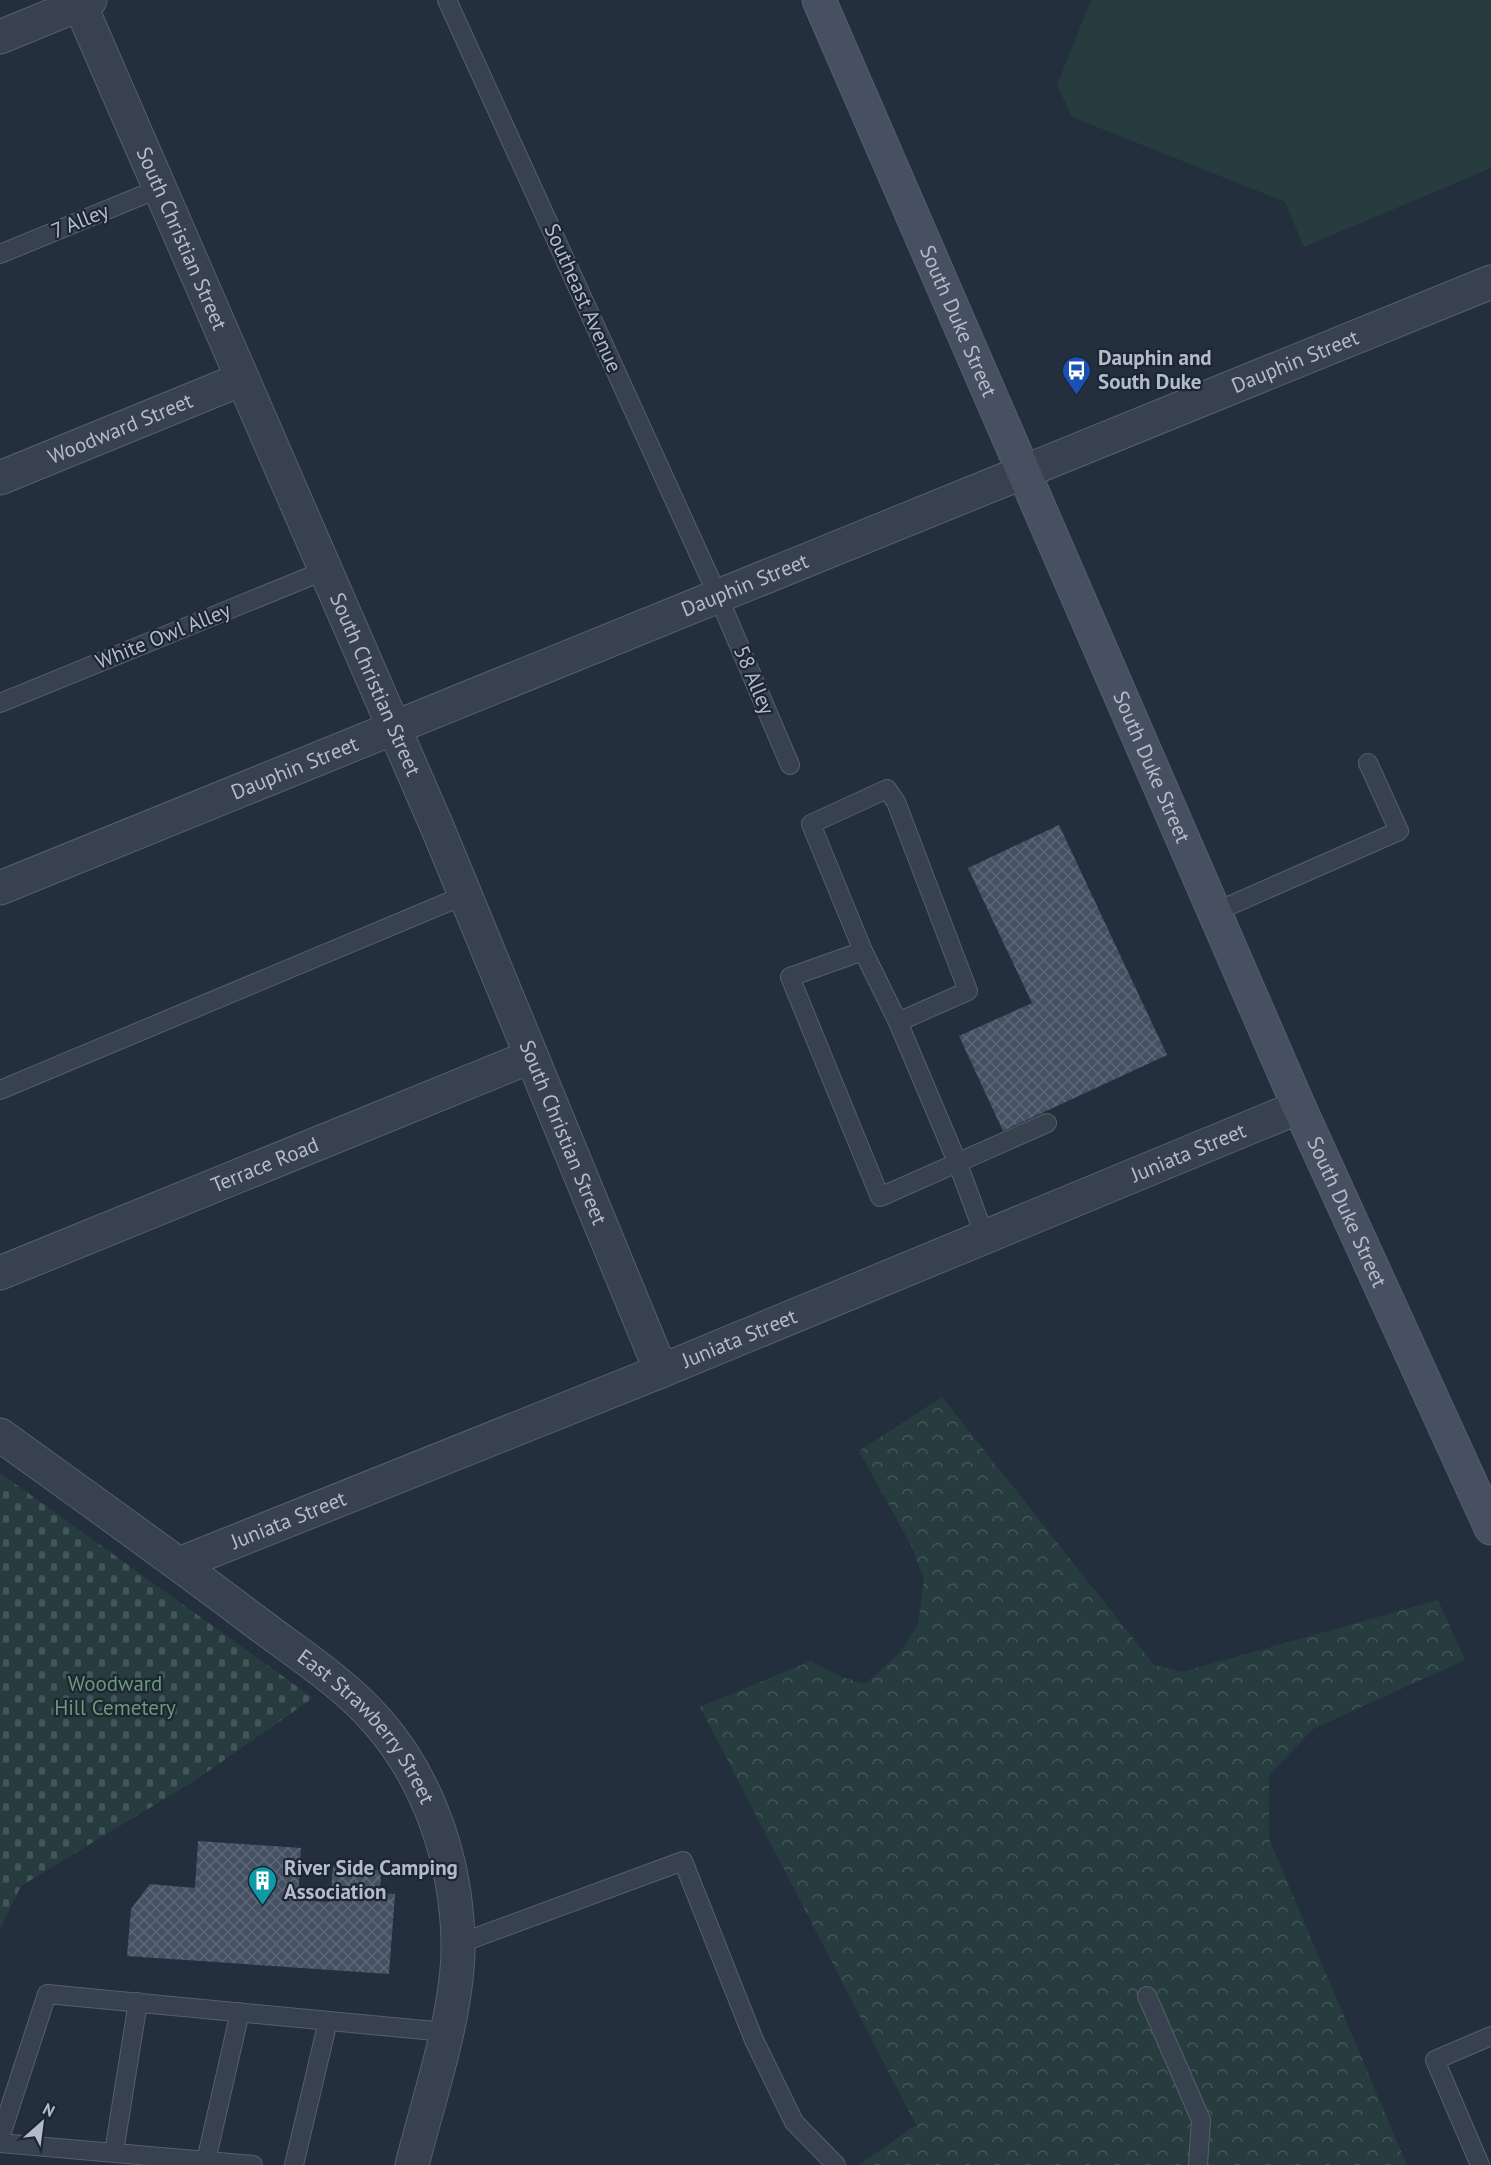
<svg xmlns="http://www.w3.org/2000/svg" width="1491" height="2165" font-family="'PT Sans',sans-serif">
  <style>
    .grass { fill: #263c3f }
    .forest { fill: url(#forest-crowns) }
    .cemetery { fill: url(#cemetery-stones) }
    .building { fill: url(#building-cross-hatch) }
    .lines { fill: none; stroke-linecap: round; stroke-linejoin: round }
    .service-casing { stroke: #565f6c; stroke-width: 20 }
    .minor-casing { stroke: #565f6c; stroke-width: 35 }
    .secondary-casing { stroke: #565f6c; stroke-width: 35 }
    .service { stroke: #38414e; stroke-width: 18 }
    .minor { stroke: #38414e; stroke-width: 33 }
    .secondary { stroke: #465061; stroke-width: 33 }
    .labels { text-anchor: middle; stroke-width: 4.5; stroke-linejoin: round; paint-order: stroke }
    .street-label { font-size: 21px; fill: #b4bcc9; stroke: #1d2633 }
    .poi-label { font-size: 21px; font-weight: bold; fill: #b4bcc9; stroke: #1d2633; text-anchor: start }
    .park-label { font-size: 21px; fill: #6b9a76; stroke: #1d2633 }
  </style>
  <defs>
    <pattern id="forest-crowns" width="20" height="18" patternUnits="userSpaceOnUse" patternTransform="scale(1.5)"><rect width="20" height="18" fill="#263c3f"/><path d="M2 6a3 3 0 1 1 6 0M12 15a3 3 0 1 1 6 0" fill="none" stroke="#435659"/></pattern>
    <pattern id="cemetery-stones" width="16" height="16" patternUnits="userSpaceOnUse" patternTransform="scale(1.5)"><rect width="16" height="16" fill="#263c3f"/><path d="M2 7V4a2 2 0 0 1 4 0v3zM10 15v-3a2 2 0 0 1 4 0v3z" fill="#435659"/></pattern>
    <pattern id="building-cross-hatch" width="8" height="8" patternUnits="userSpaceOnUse" patternTransform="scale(1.5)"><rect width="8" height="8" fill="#455162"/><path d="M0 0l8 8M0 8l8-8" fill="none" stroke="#5d6877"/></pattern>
  </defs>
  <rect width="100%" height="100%" fill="#242f3e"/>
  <path class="grass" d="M1091 0H1491V168L1304 247 1285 202 1072 117 1057 85Z"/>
  <path class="forest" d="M942 1397 1154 1665 1182 1672 1438 1600 1465 1660 1313 1729 1269 1775V1839L1407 2165H859L916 2125 700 1707 811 1661 841 1677 865 1684 900 1653 918 1625 924 1579 911 1545 859 1451Z"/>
  <path class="cemetery" d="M0 1473 313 1698 194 1781 21 1886 0 1929Z"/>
  <path class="building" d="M1059 825 1167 1055 1003 1131 959 1036 1032 1003 968 868Z
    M198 1841 301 1848 298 1900 330 1902 333 1866 381 1870 380 1893 395 1894 389 1974 127 1956 131 1909 150 1884 195 1888Z"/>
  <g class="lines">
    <defs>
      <path id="service" d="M447 0 718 596 790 765
        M0 254 160 188
        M0 703 326 570
        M1215 912 1399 831 1368 763
        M863 951 790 977 880 1197 1047 1123
        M898 1022 968 991 896 802 887 789 811 824 863 951 898 1022 958 1164 985 1237
        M0 1090 465 895
        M458 1944 683 1861 754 2040 794 2122 836 2165
        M1147 1996 1201 2120 1198 2165
        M0 2138 47 1994 445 2032
        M0 2143 253 2165
        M114 2152 138 2002
        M206 2161 240 2012
        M294 2165 328 2021
        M1480 2165 1435 2060 1491 2036"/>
      <g id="minor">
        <path id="s1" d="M78 0 438 829 661 1371"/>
        <path d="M0 37 90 0"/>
        <path id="s2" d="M0 478 242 379"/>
        <path id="s3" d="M0 888 1491 282"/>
        <path id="s4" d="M0 1273 530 1057"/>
        <path id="s5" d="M0 1435C86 1497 172 1558 256 1622 297 1653 343 1682 377 1721 430 1781 457 1864 458 1943 459 2012 429 2097 412 2165"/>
        <path id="s6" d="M179 1564 661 1371 1299 1107"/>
      </g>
      <g id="secondary">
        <path id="s7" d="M819 0 1299 1107 1491 1528"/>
      </g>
    </defs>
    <use href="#service" class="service-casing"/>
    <use href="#minor" class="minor-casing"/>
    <use href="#secondary" class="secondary-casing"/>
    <use href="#service" class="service"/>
    <use href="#minor" class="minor"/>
    <use href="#secondary" class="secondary"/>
  </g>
  <defs>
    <symbol id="bus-pin" viewBox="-11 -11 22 30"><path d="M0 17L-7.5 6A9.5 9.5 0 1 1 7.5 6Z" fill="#1a4fb4" stroke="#1d2633"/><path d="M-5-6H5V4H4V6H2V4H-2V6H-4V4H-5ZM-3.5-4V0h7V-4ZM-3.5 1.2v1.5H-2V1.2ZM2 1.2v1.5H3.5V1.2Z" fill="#fff"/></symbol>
    <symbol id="building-pin" viewBox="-11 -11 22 30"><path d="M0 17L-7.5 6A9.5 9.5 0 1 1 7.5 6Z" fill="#0f9aa8" stroke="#1d2633"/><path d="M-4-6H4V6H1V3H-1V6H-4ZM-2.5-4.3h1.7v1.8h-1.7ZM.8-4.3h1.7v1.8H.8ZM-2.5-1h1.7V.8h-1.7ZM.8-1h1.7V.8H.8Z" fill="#fff"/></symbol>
  </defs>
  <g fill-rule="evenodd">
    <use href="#bus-pin" x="1060" y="354" width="33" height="45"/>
    <use href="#building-pin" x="246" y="1864" width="33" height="45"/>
  </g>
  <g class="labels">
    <g class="street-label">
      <text transform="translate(80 221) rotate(-22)" y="7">7 Alley</text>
      <text dy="7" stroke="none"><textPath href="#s1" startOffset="260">South Christian Street</textPath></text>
      <text transform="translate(583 298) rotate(66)" y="7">Southeast Avenue</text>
      <text dy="7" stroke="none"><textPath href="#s7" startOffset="350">South Duke Street</textPath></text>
      <text dy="7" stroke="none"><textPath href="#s3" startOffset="1398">Dauphin Street</textPath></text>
      <text dy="7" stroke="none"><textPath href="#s2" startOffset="130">Woodward Street</textPath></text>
      <text dy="7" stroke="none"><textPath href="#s3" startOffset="804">Dauphin Street</textPath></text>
      <text transform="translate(163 636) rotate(-22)" y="7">White Owl Alley</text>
      <text transform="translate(754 680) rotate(67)" y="7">58 Alley</text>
      <text dy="7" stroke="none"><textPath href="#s1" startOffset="746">South Christian Street</textPath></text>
      <text dy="7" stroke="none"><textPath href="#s7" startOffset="836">South Duke Street</textPath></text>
      <text dy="7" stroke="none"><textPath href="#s3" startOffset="318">Dauphin Street</textPath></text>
      <text dy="7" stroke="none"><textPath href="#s1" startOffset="1232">South Christian Street</textPath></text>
      <text dy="7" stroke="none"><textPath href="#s6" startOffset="1090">Juniata Street</textPath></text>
      <text dy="7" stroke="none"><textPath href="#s4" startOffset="286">Terrace Road</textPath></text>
      <text dy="7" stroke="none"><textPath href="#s7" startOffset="1322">South Duke Street</textPath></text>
      <text dy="7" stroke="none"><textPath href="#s6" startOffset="604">Juniata Street</textPath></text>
      <text dy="7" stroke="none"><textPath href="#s6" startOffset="118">Juniata Street</textPath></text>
      <text dy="7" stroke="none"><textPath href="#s5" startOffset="471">East Strawberry Street</textPath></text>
    </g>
    <g class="poi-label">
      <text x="1098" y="365">Dauphin and<tspan x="1098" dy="24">South Duke</tspan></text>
      <text x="284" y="1875">River Side Camping<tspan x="284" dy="24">Association</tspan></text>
    </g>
    <g class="park-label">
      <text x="115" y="1691">Woodward<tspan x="115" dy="24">Hill Cemetery</tspan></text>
    </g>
  </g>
  <g transform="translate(42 2123) rotate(28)" stroke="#1d2633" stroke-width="4.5" paint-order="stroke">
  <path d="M0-4.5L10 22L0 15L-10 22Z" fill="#b4bcc9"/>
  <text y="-9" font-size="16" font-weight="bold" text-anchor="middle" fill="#b4bcc9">N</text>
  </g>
</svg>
